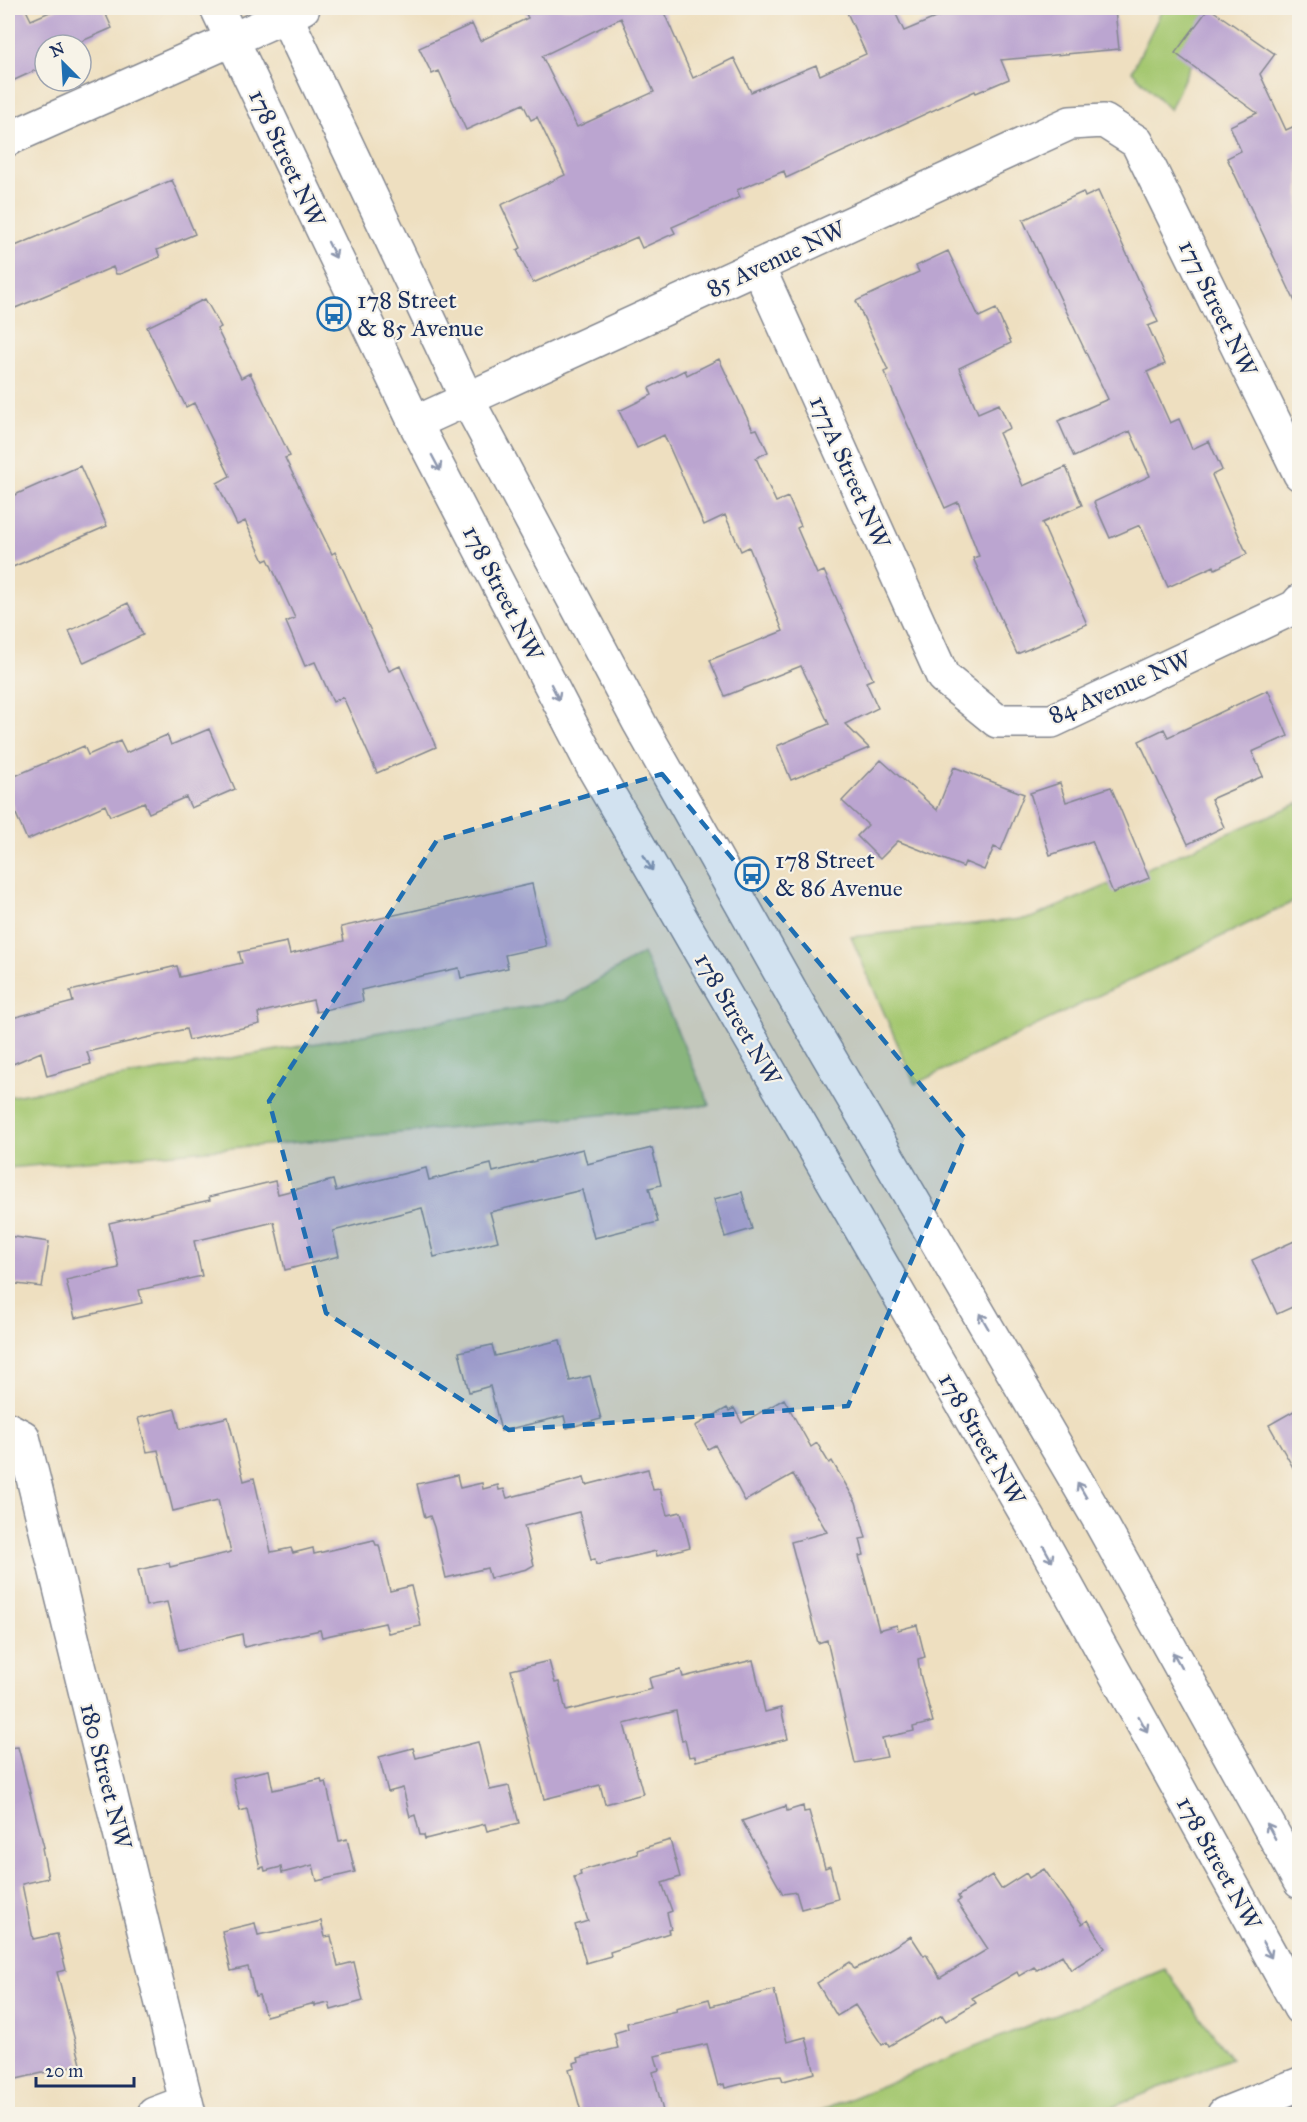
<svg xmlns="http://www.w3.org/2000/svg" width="1307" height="2122" font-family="'IM FELL Great Primer',serif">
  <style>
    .green { fill: #a4c770; stroke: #607b67; stroke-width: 1.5 }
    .building { fill: #bba5d0; fill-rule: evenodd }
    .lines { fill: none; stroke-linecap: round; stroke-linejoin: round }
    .minor-casing { stroke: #84878f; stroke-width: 36 }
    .major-casing { stroke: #84878f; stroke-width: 36 }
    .minor { stroke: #fff; stroke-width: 33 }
    .major { stroke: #fff; stroke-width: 33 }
    .oneway { stroke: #8d97ae }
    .marked { fill: #1f6fb2; fill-opacity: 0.2; stroke: #1f6fb2; stroke-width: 4.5; stroke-dasharray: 12 8; stroke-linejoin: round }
    .labels { text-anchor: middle; stroke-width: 4.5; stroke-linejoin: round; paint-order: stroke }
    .street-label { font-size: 24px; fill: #1b2f5e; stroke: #f7f3e8 }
    .poi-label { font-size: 24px; fill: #1b2f5e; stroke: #f7f3e8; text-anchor: start }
  </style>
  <rect width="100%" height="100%" fill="#f7f3e8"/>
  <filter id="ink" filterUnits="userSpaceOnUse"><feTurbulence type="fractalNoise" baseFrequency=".0167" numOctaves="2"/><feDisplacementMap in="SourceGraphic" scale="12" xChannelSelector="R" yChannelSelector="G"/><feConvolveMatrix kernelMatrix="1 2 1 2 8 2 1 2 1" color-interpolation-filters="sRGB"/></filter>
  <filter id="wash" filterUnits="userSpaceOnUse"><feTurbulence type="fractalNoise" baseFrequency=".008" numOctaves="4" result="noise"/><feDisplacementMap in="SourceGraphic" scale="24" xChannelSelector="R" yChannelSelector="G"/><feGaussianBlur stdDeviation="1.35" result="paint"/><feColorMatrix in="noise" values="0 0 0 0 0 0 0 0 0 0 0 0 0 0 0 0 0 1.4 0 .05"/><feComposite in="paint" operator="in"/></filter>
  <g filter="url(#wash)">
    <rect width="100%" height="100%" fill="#eedfc0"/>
    <path class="green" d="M1163 8H1216L1170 110 1132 71Z
      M1299 803V899L915 1084 851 937 1031 918Z
      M643 953 710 1105 8 1168V1097L565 1000Z
      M1165 1969 1231 2058 1096 2114H813Z"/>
    <g id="blocks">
      <path class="building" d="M8 8H25L31 20 59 8H103L112 28 73 45H45V66L8 83Z
        M523 8H662L693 78 734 58 751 92 816 65 820 75 866 54 845 8H893L904 31 959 8H1110V10H1115L1119 49 1001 60 1009 79 976 93 975 91 786 178 784 171 737 190 740 197 672 227 675 233 642 248 637 237 533 283 517 250 521 248 501 205 565 175 537 117 531 120 523 104 466 130 439 71 432 74 419 48 472 24 480 41 528 18ZM621 18 654 92 577 127 542 56Z
        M1209 8 1275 54 1260 74 1286 130 1299 124V310L1227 158 1241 151 1230 126 1257 113 1175 53Z
        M172 180 195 234 157 250 160 257 120 274H116L113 267 8 311V249Z
        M1098 191 1158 322 1148 326 1165 364 1147 372 1170 423 1179 419 1192 449 1209 441 1222 470 1212 475 1247 554 1215 569 1214 566 1168 587 1140 525 1110 538 1094 502 1150 476 1130 431 1074 457 1058 421 1108 399 1023 220 1083 192 1085 197Z
        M948 251 979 317 996 309 1011 343 959 368 978 413 999 404 1010 428 999 433 1023 486 1066 467 1082 505 1042 523 1087 624 1017 654 973 558 979 556 958 502 945 508 884 372 888 370 856 301 919 272 916 266Z
        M205 299 221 327 217 329 241 378 250 373 290 456 285 458 332 554 335 552 389 671 400 666 436 747 377 773 343 697 333 702 315 662 305 666 286 622 295 618 268 559 264 561 245 521 237 525 217 483 230 476 194 403 186 407 147 327Z
        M719 359 753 430 757 429 768 452 756 458 776 502 788 497 801 526 797 528 817 574 824 571 873 679 866 682 878 708 845 724 869 748 791 780 777 746 829 724 801 666 725 696 710 660 783 631 749 547 741 551 725 515 704 525 664 435 637 448 619 411 652 395 649 388 685 370 687 375Z
        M80 466 107 526 8 569V498Z
        M128 603 143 635 84 663 69 631Z
        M1268 690 1288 736 1252 752 1263 776 1211 799 1224 827 1188 844 1139 741 1164 729 1168 737Z
        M209 729 235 789 191 808 186 797 149 813 144 802 110 816 105 805 27 840 8 795V779L84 746 88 755 120 741 126 753 167 735 171 745Z
        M881 760 937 810 954 767 1024 794 1001 850 994 847 984 870 965 862 963 867 898 841 880 859 857 836 868 825 842 801Z
        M1060 783 1066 802 1111 787 1149 878 1113 893 1092 841 1050 855 1030 793Z
        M532 884 546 946 505 955 508 968 461 978 459 968 403 980 361 990 363 1001 316 1012 313 1000 258 1013 260 1024 189 1040 186 1029 124 1043 87 1052 91 1064 47 1076 41 1052 8 1066V1019L73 1002 70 991 177 966 180 977 242 963 239 952 287 942 290 954 344 941 341 927Z
        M652 1148 661 1185 649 1188 658 1222 594 1238 582 1190 490 1212 498 1241 434 1257 422 1208 333 1231 339 1256 285 1270 274 1222 194 1241 202 1276 139 1290 142 1303 75 1318 66 1280 119 1268 109 1223 210 1200 209 1197 275 1181 278 1194 333 1180 336 1191 426 1168 429 1180 491 1164 493 1172 583 1149 587 1164Z
        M742 1192 752 1229 725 1237 714 1199Z
        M8 1236 49 1242 42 1287 8 1283Z
        M1299 1239V1304L1277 1314 1252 1260Z
        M560 1340 570 1381 590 1376 601 1419 567 1428 564 1416 501 1431 490 1386 469 1392 459 1352 492 1345 495 1356Z
        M784 1399 811 1447 817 1443 829 1463 832 1461 856 1502 866 1538 860 1539 864 1555 859 1556 879 1630 897 1625 898 1630 917 1625 925 1657 918 1659 920 1674 933 1722 913 1727 914 1731 882 1738 887 1757 855 1763 827 1640 818 1643 791 1542 827 1532 793 1474 745 1501 715 1445 708 1449 695 1426 727 1408 729 1411 734 1408 742 1423Z
        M1299 1408V1478L1269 1425Z
        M175 1409 180 1429 228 1417 244 1481 254 1478 271 1552 291 1548 293 1553 313 1548 314 1554 374 1540 376 1545H379L390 1591 411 1586 421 1626 388 1633 385 1623 322 1637 320 1630 244 1647 242 1634 179 1650 167 1602 146 1606 138 1570 169 1563 170 1567 231 1552 218 1500 173 1511 158 1450 147 1452 138 1418Z
        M648 1469 653 1490 660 1489 667 1515 681 1512 690 1547 657 1556 656 1551 596 1565 595 1559 591 1560 579 1512 524 1526 534 1565 527 1569 490 1578 487 1568 446 1578 434 1527 430 1516 425 1518 417 1484 457 1475 460 1488 482 1483 483 1489 498 1485 499 1490 504 1489 507 1498 584 1478 586 1485Z
        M753 1660 765 1712 781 1708 788 1739 696 1761 695 1756 689 1757 685 1740 682 1741 676 1711 624 1724 643 1794 605 1804 600 1785 544 1799 511 1670 549 1661 555 1683 559 1682 566 1711 652 1689 649 1678 681 1670 683 1677Z
        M478 1742 490 1790 509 1786 519 1823 487 1831 485 1824 425 1839 424 1835H420L415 1815 410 1817 403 1788 388 1792 379 1757 413 1748 416 1758Z
        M18 1747 44 1847 42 1848 48 1878 22 1884 33 1939 57 1934 66 1970 57 1972 81 2064 8 2081V1748Z
        M269 1770 273 1790 321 1779 322 1783 326 1782 339 1841 347 1839 355 1872 317 1881 313 1865 282 1873 281 1867 265 1871 264 1867 260 1868 247 1809 240 1811 233 1778Z
        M786 1806 787 1811 803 1806 804 1812 809 1811 825 1868 830 1866 838 1899 801 1909 796 1892 783 1894 742 1821Z
        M670 1840 680 1877 662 1883 672 1911 667 1913 671 1929 668 1930 669 1933 610 1952 611 1956 586 1963 575 1925 588 1921 574 1877 581 1875 580 1871 638 1854 637 1850Z
        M1044 1869 1082 1924 1088 1920 1105 1948 1071 1970 1062 1955 1037 1970 1034 1967 1019 1976 1017 1972 972 1998 976 2003 946 2021 942 2015 889 2046 887 2042 882 2045 855 2005 837 2016 817 1983 850 1962 854 1969 867 1963 911 1936 924 1956 926 1954 940 1978 988 1949 957 1902 960 1900 958 1896 992 1875 1001 1889 1026 1873 1029 1878Z
        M321 1921 325 1937 331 1936 338 1966 354 1962 363 2001 331 2010 329 2003 315 2006V2003L266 2016 259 1995 255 1996 248 1967 231 1971 222 1931 255 1923 258 1935Z
        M774 1990 787 2042 806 2037 815 2073 783 2081 781 2076 771 2077 725 2088 724 2084 718 2086 707 2044 655 2056 659 2070 653 2072 664 2115H582L569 2069 575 2067 574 2063 579 2061 578 2058 618 2048 614 2033 628 2029 627 2023 677 2011 676 2008 709 1999 711 2006Z"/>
    </g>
  </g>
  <g filter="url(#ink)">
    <use href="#blocks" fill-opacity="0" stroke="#84878f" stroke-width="1.5"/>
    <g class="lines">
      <defs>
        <path id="minor" d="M8 139 303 8
          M758 267 943 677 997 721H1052L1295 607 1300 601
          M415 423 1070 123 1104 121 1137 142 1300 474
          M8 1429 23 1437 189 2114
          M154 2114 186 2102
          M1224 2114 1300 2084"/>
        <path id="major" d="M217 8 415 423 592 765 1043 1543 1300 2008
          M282 8 467 399 640 724 797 1002 1097 1516 1300 1882"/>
      </defs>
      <use href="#minor" class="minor-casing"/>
      <use href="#major" class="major-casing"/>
      <use href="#minor" class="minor"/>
      <use href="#major" class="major"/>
    </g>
    <defs><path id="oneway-shaft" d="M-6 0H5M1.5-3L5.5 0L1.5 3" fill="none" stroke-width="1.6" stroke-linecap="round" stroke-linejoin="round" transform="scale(1.5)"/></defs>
    <g class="oneway">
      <use href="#oneway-shaft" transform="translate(332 250) rotate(64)"/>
      <use href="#oneway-shaft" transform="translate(436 463) rotate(62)"/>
      <use href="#oneway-shaft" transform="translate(555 692) rotate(63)"/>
      <use href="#oneway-shaft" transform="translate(648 863) rotate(60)"/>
      <use href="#oneway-shaft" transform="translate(984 1321) rotate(-120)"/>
      <use href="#oneway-shaft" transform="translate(1082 1490) rotate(-120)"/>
      <use href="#oneway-shaft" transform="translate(1048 1554) rotate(61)"/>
      <use href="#oneway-shaft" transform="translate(1177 1660) rotate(-119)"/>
      <use href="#oneway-shaft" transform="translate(1143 1724) rotate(61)"/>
      <use href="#oneway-shaft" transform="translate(1271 1831) rotate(-119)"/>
      <use href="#oneway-shaft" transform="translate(1267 1950) rotate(61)"/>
    </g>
  </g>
  <path class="marked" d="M662 774 965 1138 848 1406 509 1430 326 1313 269 1101 437 840Z"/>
  <defs>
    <symbol id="bus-ring" viewBox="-11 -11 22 22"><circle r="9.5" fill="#f7f3e8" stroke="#1f6fb2" stroke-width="1.5"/><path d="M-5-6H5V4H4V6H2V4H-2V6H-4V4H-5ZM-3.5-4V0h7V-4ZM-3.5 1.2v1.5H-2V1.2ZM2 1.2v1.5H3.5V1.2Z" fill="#1f6fb2"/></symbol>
  </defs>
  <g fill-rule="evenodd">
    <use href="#bus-ring" x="315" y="295" width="38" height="38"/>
    <use href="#bus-ring" x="733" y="855" width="38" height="38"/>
  </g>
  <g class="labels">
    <g class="street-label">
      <text transform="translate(287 158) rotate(65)" y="8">178 Street NW</text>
      <text transform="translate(776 259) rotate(-25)" y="8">85 Avenue NW</text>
      <text transform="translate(1218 308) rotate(64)" y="8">177 Street NW</text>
      <text transform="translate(850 472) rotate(66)" y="8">177A Street NW</text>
      <text transform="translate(503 593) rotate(63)" y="8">178 Street NW</text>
      <text transform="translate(1120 687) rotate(-23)" y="8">84 Avenue NW</text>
      <text transform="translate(738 1019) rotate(60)" y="8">178 Street NW</text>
      <text transform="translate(982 1439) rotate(60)" y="8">178 Street NW</text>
      <text transform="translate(106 1776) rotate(76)" y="8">180 Street NW</text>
      <text transform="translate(1219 1863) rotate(61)" y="8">178 Street NW</text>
    </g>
    <g class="poi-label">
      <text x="357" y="308">178 Street<tspan x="357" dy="28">&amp; 85 Avenue</tspan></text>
      <text x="775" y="868">178 Street<tspan x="775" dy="28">&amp; 86 Avenue</tspan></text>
    </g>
  </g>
  <rect width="1307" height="2122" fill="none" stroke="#f7f3e8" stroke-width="30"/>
  <g transform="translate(63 63) rotate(336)"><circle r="28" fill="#f7f3e8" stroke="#9fa5b1" stroke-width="1.5"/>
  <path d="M0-4.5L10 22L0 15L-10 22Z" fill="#1f6fb2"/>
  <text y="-9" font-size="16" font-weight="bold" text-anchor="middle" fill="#1b2f5e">N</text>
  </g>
  <path d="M36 2077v9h98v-9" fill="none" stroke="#1b2f5e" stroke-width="3"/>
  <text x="45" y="2077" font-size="18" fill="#1b2f5e" stroke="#f7f3e8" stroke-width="4.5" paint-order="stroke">20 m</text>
</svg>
